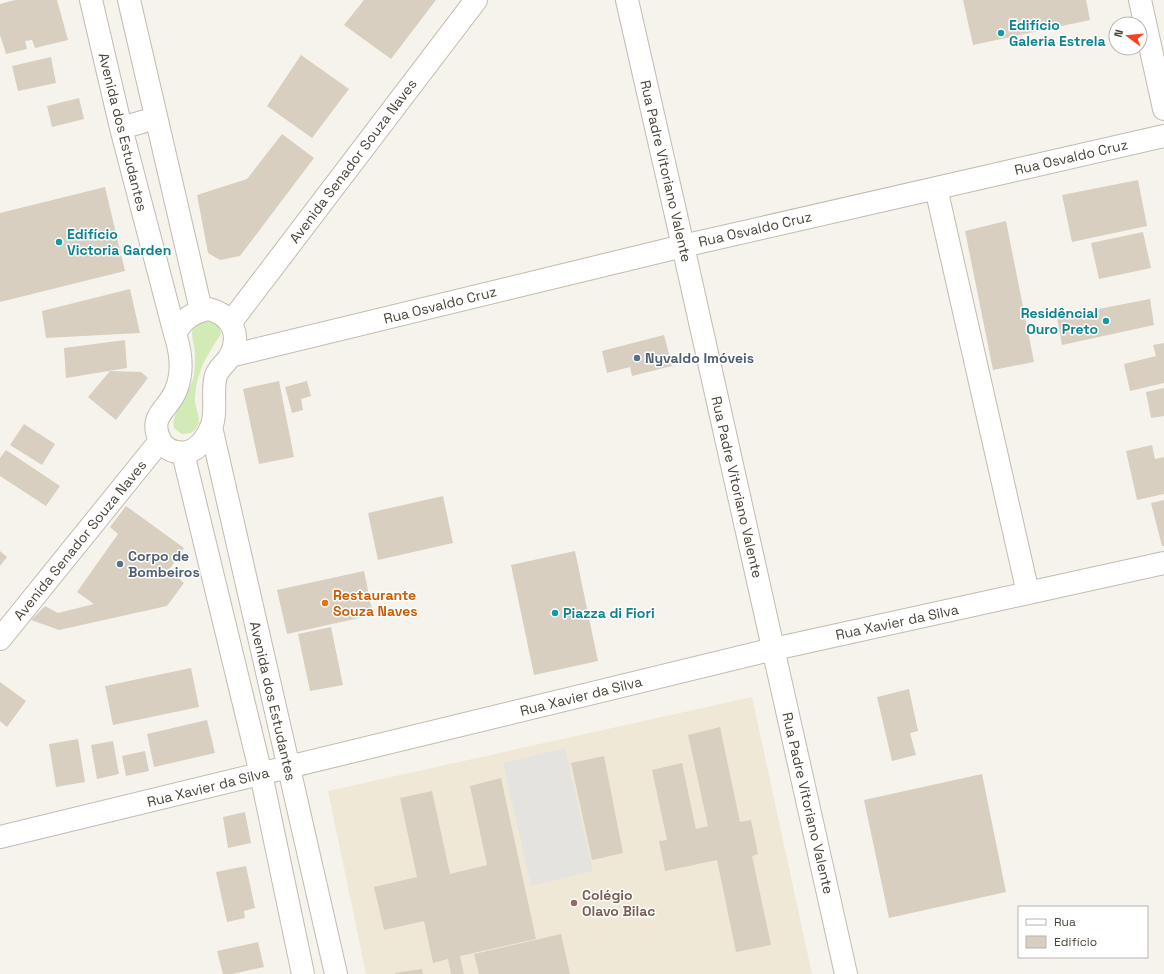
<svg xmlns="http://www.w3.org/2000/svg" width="1164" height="974" font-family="'Space Grotesk',sans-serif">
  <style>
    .education { fill: #efe8d6 }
    .green { fill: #d2eab5 }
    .parking { fill: #e5e3e0 }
    .building { fill: #d8cfc1 }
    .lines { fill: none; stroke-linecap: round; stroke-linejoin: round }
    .minor-casing { stroke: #c2bbae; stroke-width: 24 }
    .minor { stroke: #fff; stroke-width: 22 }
    .culture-dot { fill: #0f9aa8; stroke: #fff; stroke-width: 1.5 }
    .service-dot { fill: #5c6f8a; stroke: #fff; stroke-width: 1.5 }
    .food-dot { fill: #e8710a; stroke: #fff; stroke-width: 1.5 }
    .education-dot { fill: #8d6e63; stroke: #fff; stroke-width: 1.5 }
    .labels { text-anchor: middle; stroke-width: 3; stroke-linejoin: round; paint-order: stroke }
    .culture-label { font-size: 14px; font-weight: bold; fill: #0d838f; stroke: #fff; text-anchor: start }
    .street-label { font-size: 14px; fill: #4b4439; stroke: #fff }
    .service-label { font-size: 14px; font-weight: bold; fill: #4e5e75; stroke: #fff; text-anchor: start }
    .food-label { font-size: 14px; font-weight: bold; fill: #c56008; stroke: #fff; text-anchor: start }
    .education-label { font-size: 14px; font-weight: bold; fill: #785e54; stroke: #fff; text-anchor: start }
  </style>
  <rect width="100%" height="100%" fill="#f6f3ec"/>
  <path class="education" d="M752 697 812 974H366L328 791Z"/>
  <path class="green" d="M208 321 213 322 219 326 221 334C218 339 214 344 211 350 202 363 196 380 195 397 194 412 207 422 191 433L182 434 174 428C170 413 191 393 194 375 195 367 195 360 195 353 195 345 188 330 196 323 199 321 204 321 208 321Z"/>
  <path class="parking" d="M565 748 593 871 531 886 503 763Z"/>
  <path class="building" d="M15 0H57L68 40 35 48 32 40 25 41 27 49 6 54 0 35V4Z
    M364 0H436L391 59 344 25Z
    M963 0H1086L1090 20 973 45Z
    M301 55 349 89 312 138 267 106Z
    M51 57 56 83 18 91 12 66Z
    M79 98 84 119 52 127 47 106Z
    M282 134 314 158 240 256 220 260 208 253 197 195 247 179Z
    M1138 180 1147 226 1072 242 1062 195Z
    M105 187 125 271 0 302V213Z
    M1006 221 1034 362 993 370 965 231Z
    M1143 232 1151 268 1099 279 1091 243Z
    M130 289 140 333 46 338 42 311Z
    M1150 299 1154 325 1062 345 1057 317Z
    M664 335 672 366 632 376 630 367 607 373 602 351Z
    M125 340 127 368 66 378 64 348Z
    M1164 343V383L1130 391 1124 364 1156 356 1153 345Z
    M110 371 141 372 148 378 116 420 88 397Z
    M279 381 294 457 259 464 243 389Z
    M307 381 311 396 301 399 303 410 292 413 285 387Z
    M1164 388V416L1151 418 1146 392Z
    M24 424 55 444 42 465 10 445Z
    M1152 445 1155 459 1164 457V494L1137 500 1126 451Z
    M6 450 60 486 46 506 0 476V458Z
    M443 496 453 543 378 560 368 513Z
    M1164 500V546H1162L1151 503Z
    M126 506 184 548 169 570 184 583 167 606 59 630 31 620 45 606 58 613 94 604 77 592 118 534 110 527Z
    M0 551 7 557 0 566Z
    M575 551 598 661 534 675 511 565Z
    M364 571 373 615 287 634 277 590Z
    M331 627 343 685 310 691 298 634Z
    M191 668 199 707 113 725 105 686Z
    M0 682 26 701 7 727 0 721Z
    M909 689 918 731 910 733 916 755 892 761 877 697Z
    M207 720 215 753 154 767 147 734Z
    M720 727 740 822 751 820 758 854 752 856 771 945 736 952 717 860 665 871 659 841 667 840 652 770 682 763 696 829 708 826 688 735Z
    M78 739 85 782 56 787 49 744Z
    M113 741 119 774 97 779 91 745Z
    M145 751 149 771 126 776 122 756Z
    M604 756 623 853 592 860 571 763Z
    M982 774 1006 892 889 918 864 800Z
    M501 778 536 939 460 956 464 974H451L448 959 433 963 424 921 384 930 374 887 417 877 400 798 432 791 450 874 487 865 470 786Z
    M245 812 251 843 228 848 223 817Z
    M246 866 255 908 244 911 245 918 227 922 216 872Z
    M561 934 570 974H479L474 954Z
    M258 942 264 967 232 974H223L217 951Z
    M422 969 423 974H395V973Z"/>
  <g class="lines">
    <defs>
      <path id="minor" d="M91 0 121 128 175 334
        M129 0 201 310
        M627 0 683 246 846 974
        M1140 0 1164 109
        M121 128 156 118
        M936 188 1028 593
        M209 309C231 315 241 333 231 355 226 364 216 369 215 380 213 391 215 402 214 414 213 431 198 457 177 452 169 451 162 445 159 438 149 415 169 409 176 390 183 373 181 352 175 334 182 319 193 312 209 309Z
        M231 322 476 0
        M230 356 683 246 1164 136
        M211 427 336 974
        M183 453 261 774 303 974
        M0 639 160 441
        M0 837 774 649 1164 563"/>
    </defs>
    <use href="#minor" class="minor-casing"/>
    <use href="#minor" class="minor"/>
  </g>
  <g class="culture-dot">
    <circle cx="1001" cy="33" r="4"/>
    <circle cx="59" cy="242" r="4"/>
    <circle cx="1106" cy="321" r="4"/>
    <circle cx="555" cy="613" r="4"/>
  </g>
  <g class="service-dot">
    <circle cx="637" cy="358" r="4"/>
    <circle cx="120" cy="564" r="4"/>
  </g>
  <circle class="food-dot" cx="325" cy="603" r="4"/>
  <circle class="education-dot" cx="574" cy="903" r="4"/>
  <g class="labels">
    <g class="culture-label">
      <text x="1009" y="30">Edifício<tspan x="1009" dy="16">Galeria Estrela</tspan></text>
      <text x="67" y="239">Edifício<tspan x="67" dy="16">Victoria Garden</tspan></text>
      <text x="1098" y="318" text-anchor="end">Residêncial<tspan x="1098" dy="16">Ouro Preto</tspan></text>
      <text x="563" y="618">Piazza di Fiori</text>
    </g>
    <g class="street-label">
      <text transform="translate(123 132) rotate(76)" y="5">Avenida dos Estudantes</text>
      <text transform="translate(1071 157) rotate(-13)" y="5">Rua Osvaldo Cruz</text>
      <text transform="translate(353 161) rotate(-53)" y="5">Avenida Senador Souza Naves</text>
      <text transform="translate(666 171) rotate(77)" y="5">Rua Padre Vitoriano Valente</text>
      <text transform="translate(755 229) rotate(-13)" y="5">Rua Osvaldo Cruz</text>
      <text transform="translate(440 305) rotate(-14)" y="5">Rua Osvaldo Cruz</text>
      <text transform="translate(737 487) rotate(77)" y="5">Rua Padre Vitoriano Valente</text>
      <text transform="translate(80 540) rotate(-51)" y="5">Avenida Senador Souza Naves</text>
      <text transform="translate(897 622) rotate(-12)" y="5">Rua Xavier da Silva</text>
      <text transform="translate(581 696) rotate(-14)" y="5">Rua Xavier da Silva</text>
      <text transform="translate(273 701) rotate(77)" y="5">Avenida dos Estudantes</text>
      <text transform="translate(208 787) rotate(-14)" y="5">Rua Xavier da Silva</text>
      <text transform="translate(808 803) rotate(77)" y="5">Rua Padre Vitoriano Valente</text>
    </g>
    <g class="service-label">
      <text x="645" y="363">Nyvaldo Imóveis</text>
      <text x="128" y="561">Corpo de<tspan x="128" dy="16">Bombeiros</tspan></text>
    </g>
    <g class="food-label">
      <text x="333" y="600">Restaurante<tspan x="333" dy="16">Souza Naves</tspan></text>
    </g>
    <g class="education-label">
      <text x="582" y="900">Colégio<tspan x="582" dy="16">Olavo Bilac</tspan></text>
    </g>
  </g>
  <rect x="1018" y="906" width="130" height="52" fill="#ffffff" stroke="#b7b4b0"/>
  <rect x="1026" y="919" width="20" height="6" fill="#ffffff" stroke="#b7b4b0"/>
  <text x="1054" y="926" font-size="12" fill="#4b4439">Rua</text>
  <rect x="1026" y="936" width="20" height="12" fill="#d8cfc1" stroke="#b7b4b0"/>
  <text x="1054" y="946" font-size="12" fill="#4b4439">Edifício</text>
  <g transform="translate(1128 36) rotate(286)"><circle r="19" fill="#ffffff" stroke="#b7b4b0"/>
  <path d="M0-3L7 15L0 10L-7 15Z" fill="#fc3f1d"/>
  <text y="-6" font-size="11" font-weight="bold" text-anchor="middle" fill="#4b4439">N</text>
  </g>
</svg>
